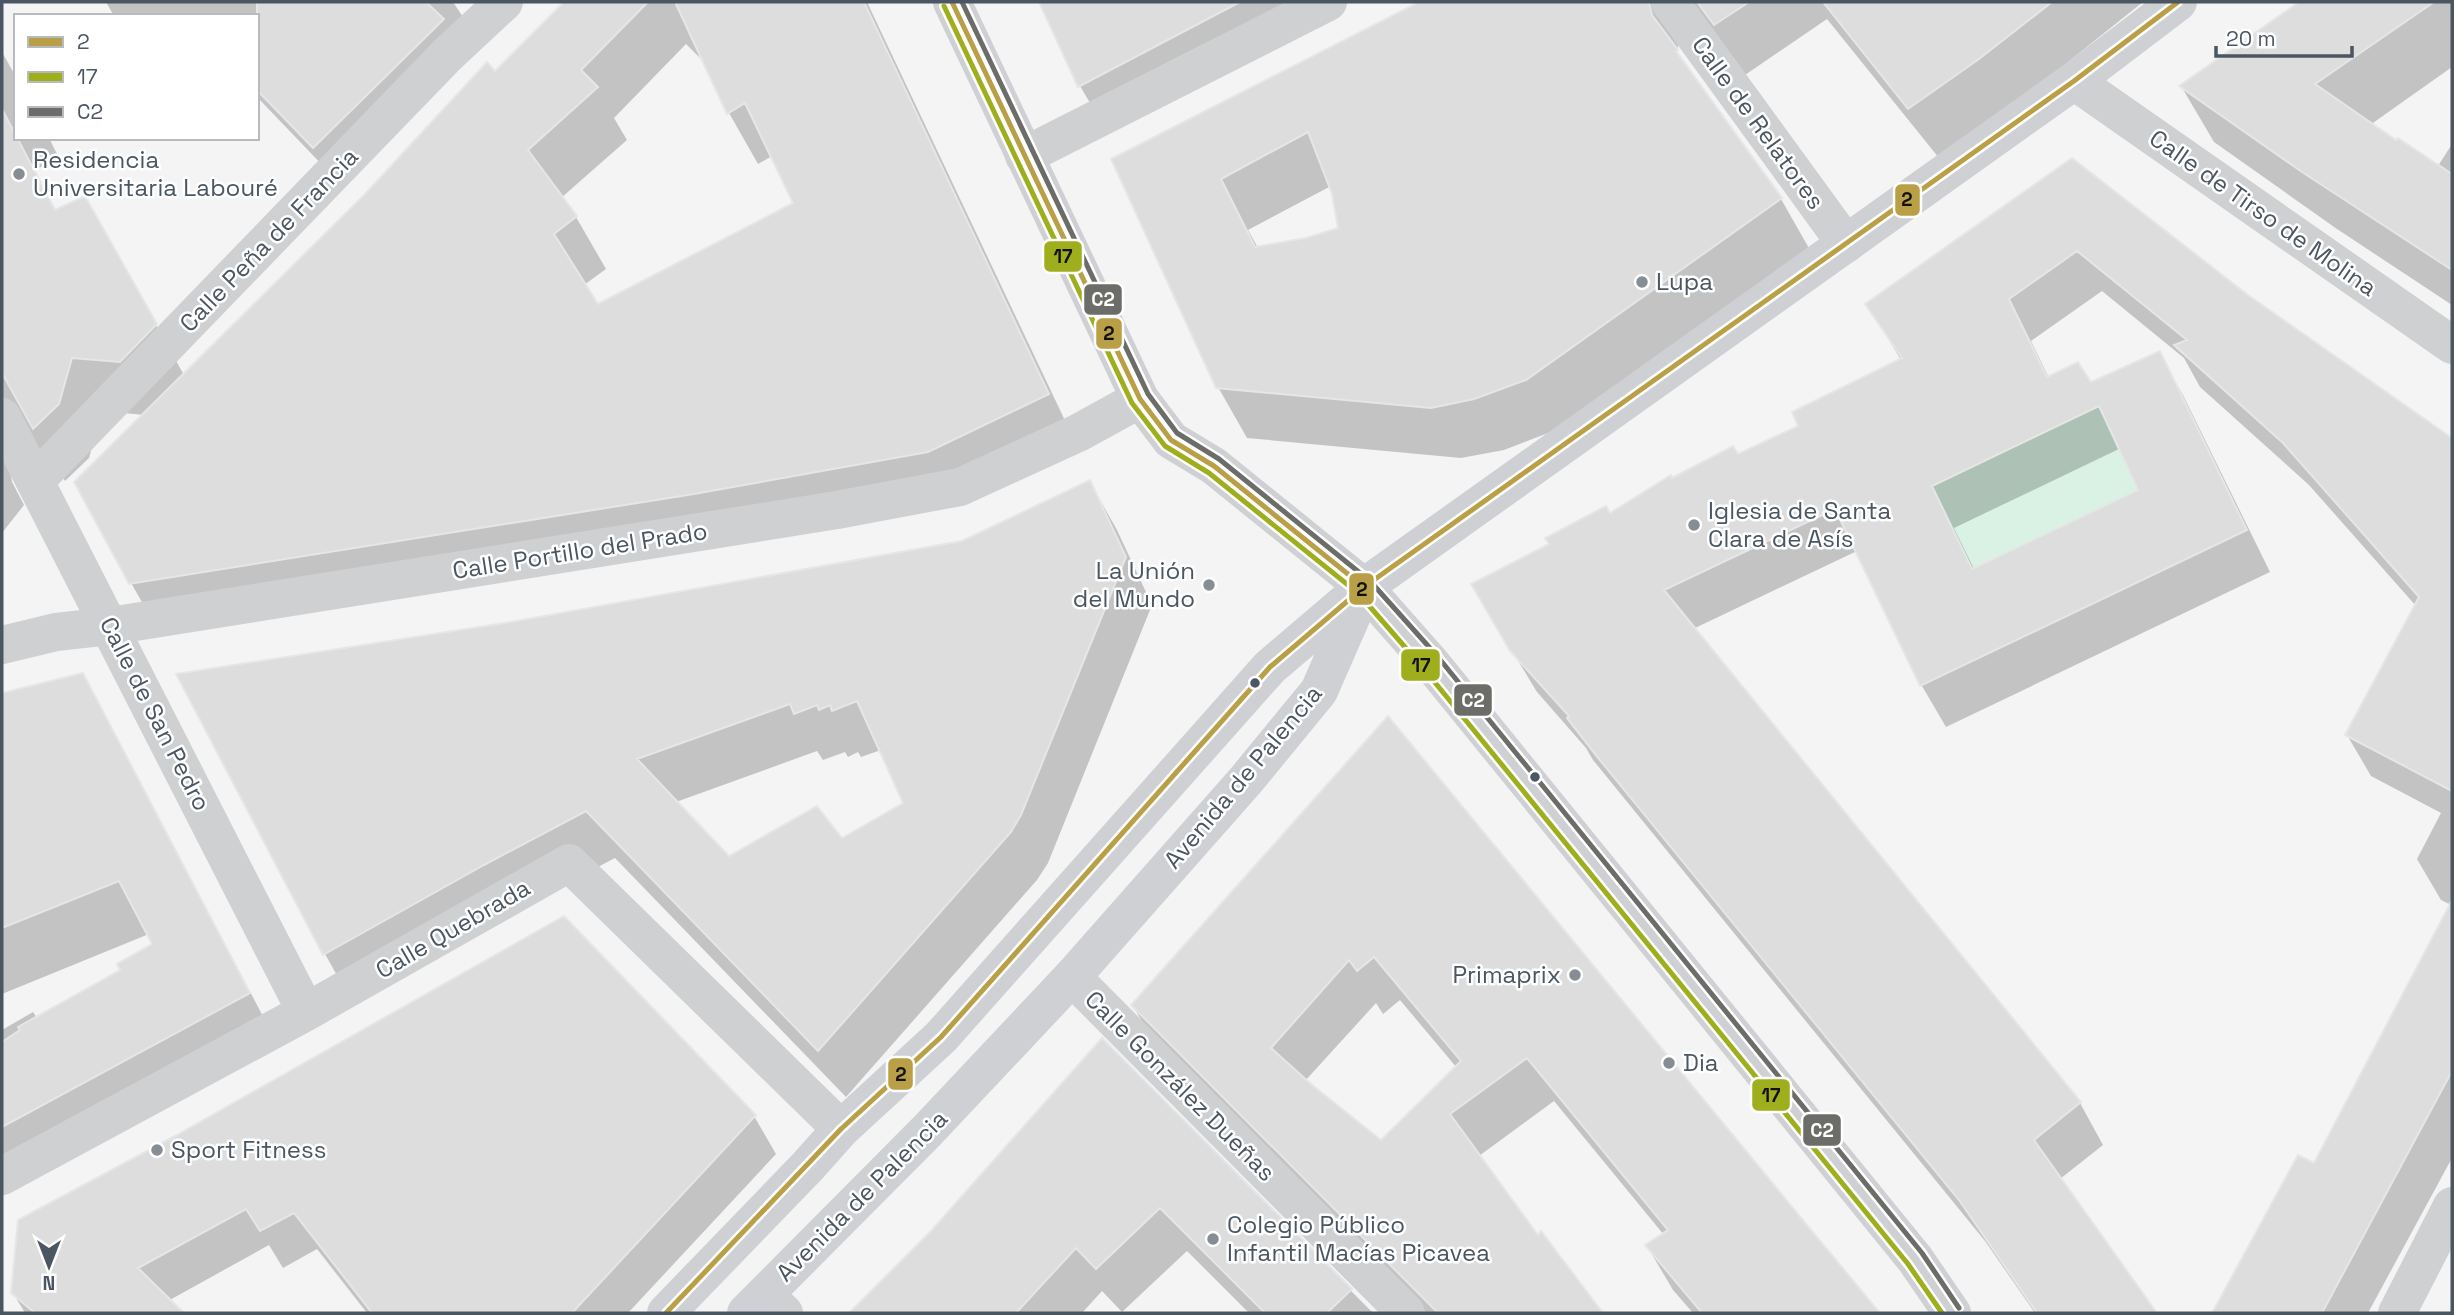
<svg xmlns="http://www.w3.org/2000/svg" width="2454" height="1315" font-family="'Space Grotesk',sans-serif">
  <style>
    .green { fill: #d9f2e3 }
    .shadow { fill: #0003; fill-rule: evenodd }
    .building { fill: #ddddde; stroke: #e5e6e7; stroke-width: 2; fill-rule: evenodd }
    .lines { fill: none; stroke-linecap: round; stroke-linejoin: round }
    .street { stroke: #ced0d2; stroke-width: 38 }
    .secondary { stroke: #ced0d4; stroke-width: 38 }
    .bus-1-casing { stroke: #fff; stroke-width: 10 }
    .bus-2-casing { stroke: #fff; stroke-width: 10 }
    .bus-3-casing { stroke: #fff; stroke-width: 10 }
    .bus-1 { stroke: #b99f45; stroke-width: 5 }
    .bus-2 { stroke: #9eae1d; stroke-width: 5 }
    .bus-3 { stroke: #6c6c69; stroke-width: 5 }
    .poi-dot { fill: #868d94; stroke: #fff; stroke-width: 2.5 }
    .bus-dot { fill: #4a5661; stroke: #fff; stroke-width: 2.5 }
    .labels { text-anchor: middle; stroke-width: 5; stroke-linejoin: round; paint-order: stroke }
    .street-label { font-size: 24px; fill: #4a5661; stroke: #fff }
    .poi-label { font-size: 24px; fill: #4a5661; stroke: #fff; text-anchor: start }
    .line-badge { stroke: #fff; stroke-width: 2.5 }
    .badge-label { font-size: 19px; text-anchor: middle; font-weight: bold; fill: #fff }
    .pale-badge-label { font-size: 19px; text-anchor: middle; font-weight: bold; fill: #111 }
  </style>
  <rect width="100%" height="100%" fill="#f4f4f4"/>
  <path class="green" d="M2099 406 2138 490 1972 569 1932 486Z"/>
  <path class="shadow" d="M106 2H269L263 5 257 16H114Z
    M342 2H453L471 29 328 171 257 97V61Z
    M567 2H867L1077 446 161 635 131 583 145 415 102 411 89 458 65 481 51 457 10 470 12 482 24 505 2 533V52L16 77V138H49L59 158 35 170 56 211 115 252 184 375ZM686 44 706 64 729 113 758 164 772 156 795 204 597 306 584 285 606 269 576 217 561 198 627 140 614 118Z
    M1040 2H1309L1096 113 1080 86Z
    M1422 2H2143L2008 110 1939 158 1827 19 1745 75 1678 45 1677 53 1781 199 1810 250 1556 430 1504 450 1461 458 1247 438 1218 387 1113 160ZM1331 186 1340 230 1306 239 1258 248 1248 230Z
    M2301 2H2452V67L2370 125 2438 166 2452 144V305L2337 229 2214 142 2181 86Z
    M2072 160 2247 297 2452 440V1158L2368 1313H2214L2299 1157 2315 1166 2451 905 2441 900 2417 859 2441 813 2371 776 2347 735 2416 606 2309 485 2200 387 2184 358 2102 291 2031 341 2049 378 2090 384 2159 354 2183 395 2270 572 1946 727 1922 686 1857 551 1693 629 2080 1103 2103 1145 2060 1179 2154 1313H2035L1985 1241 1593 760 1586 748 1537 692 1497 626 1609 515 1672 480 1737 456 1800 427 1901 360 1868 305ZM2121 448 2141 491 1974 569 1954 528Z
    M1090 482 1117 530 1152 605 1048 863 1037 880 846 1097 615 858 512 912 352 1002 325 954 179 676 505 624 963 543ZM881 750 906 804 842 840 729 858 676 802 817 751 823 760 845 752 848 757 858 752 861 757Z
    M82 675 112 728 279 1047 2 1196V1030L33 1012 37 1018 122 971 154 945 149 934 2 994V694Z
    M1387 719 1868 1301 1876 1313H1693L1673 1290 1647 1246 1664 1235 1554 1101 1479 1156 1538 1237 1592 1302 1598 1313H1421L1159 1050 1133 1006ZM1400 1000 1457 1068 1382 1142 1305 1081 1376 1003 1383 1014Z
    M1102 1041 1373 1313H1249L1187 1251 1122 1312 1102 1291 1082 1313H852L932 1232Z
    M754 1116 776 1154 628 1313H367L317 1249 283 1268 269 1245 168 1301 181 1313H25L13 1293 20 1221Z"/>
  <path class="building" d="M257 2H426L444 19 313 148 257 90Z
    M564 2H648L581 70 598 87 528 150 577 216 554 234 598 304 793 203 745 103 727 114 675 2H864L1049 394 928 452 694 494 129 584 74 482 365 194 487 62 495 71Z
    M1039 2H1240L1078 87Z
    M1419 2H1649L1652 15 1678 50 1676 51 1782 198 1526 380 1474 399 1431 408 1216 388 1111 159ZM1308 132 1332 194 1338 228 1306 238 1255 247 1221 179Z
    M1697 2H1749L1714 25Z
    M1823 2H2052L1979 59 1908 109Z
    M2299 2H2434L2315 84 2396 140 2398 138 2452 174V270L2302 172 2179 86Z
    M2 109 55 210 85 196 157 324 120 362 72 358 59 404 33 429 2 373Z
    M2072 158 2248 295 2452 438V791L2345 735 2419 597 2283 443 2174 345 2187 340 2077 251 2009 299 2047 377 2078 362 2091 382 2160 351 2247 530 1920 686 1835 509 1664 590 2081 1102 2034 1140 2157 1313H2037L1959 1200 1599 759 1567 718 1569 716 1510 651 1471 584 1549 544 1545 538 1606 506 1610 513 1671 475 1672 478 1733 446 1738 454 1798 426 1792 412 1902 358 1865 304ZM2099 406 2138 490 1972 569 1932 486Z
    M1090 480 1126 557 1021 815 1011 832 818 1051 586 811 484 865 323 955 176 674 505 623 962 541ZM857 701 903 803 842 838 817 806 729 856 637 759 790 704 794 714 817 705 819 710 830 705 832 711Z
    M83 673 250 993 2 1127V1042L20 1030 18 1027 120 970 117 964 152 944 119 881 2 928V693Z
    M1388 716 1812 1231 1880 1313H1702L1645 1245 1668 1230 1527 1058 1450 1114 1538 1235 1541 1231 1603 1313H1438L1131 1005ZM1374 957 1461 1061 1381 1140 1311 1084 1271 1048 1349 960 1357 971Z
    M2452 900V1071L2322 1313H2212L2298 1155 2314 1163Z
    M564 916 756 1115 572 1313H372L294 1213 260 1231 246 1209 138 1268 184 1313H35L11 1293 18 1220 175 1136Z
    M1102 1038 1352 1289 1327 1313H1265L1160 1208 1096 1269 1076 1248 1016 1313H849L931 1231Z"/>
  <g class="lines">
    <path class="street" d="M1670 2 1846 244
      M2074 81 2452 345
      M1024 156 1328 2
      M2 417 306 1012
      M35 481 447 55 504 2
      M2 645 56 632 110 626 837 510 960 487 1078 433 1140 399
      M1072 977 1406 1313
      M2 1176 306 1012 569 863 841 1129
      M765 1295 784 1313
      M2397 1313 2452 1206"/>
    <path class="secondary" d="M952 2 1140 399 1171 440 1214 466 1364 587 1431 663 1915 1259 1952 1313
      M666 1313 808 1166 841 1129 941 1037 1270 667 1364 587 2074 81 2178 2
      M746 1313 927 1131 1072 977 1246 780 1319 691 1361 595"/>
    <defs>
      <path id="bus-1" d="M952 2 1140 399 1171 440 1214 466 1364 587
        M666 1313 841 1129 941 1037 1270 667 1364 587 2074 81 2178 2"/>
      <path id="bus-2" d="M944 6 1132 403 1165 446 1209 473 1358 593 1424 669 1908 1264 1942 1313"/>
      <path id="bus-3" d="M962 2 1148 394 1177 433 1219 459 1370 581 1438 657 1922 1253 1959 1308"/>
    </defs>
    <use href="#bus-1" class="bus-1-casing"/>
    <use href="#bus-2" class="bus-2-casing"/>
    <use href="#bus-3" class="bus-3-casing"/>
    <use href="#bus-1" class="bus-1"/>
    <use href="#bus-2" class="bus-2"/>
    <use href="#bus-3" class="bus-3"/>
  </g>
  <g class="poi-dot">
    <circle cx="19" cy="174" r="7"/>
    <circle cx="1642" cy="282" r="7"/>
    <circle cx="1694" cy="525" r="7"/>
    <circle cx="1209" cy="585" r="7"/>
    <circle cx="1575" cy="975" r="7"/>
    <circle cx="1669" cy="1063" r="7"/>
    <circle cx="157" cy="1150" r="7"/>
    <circle cx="1213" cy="1239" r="7"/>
  </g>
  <g class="bus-dot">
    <circle cx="1255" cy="683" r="6"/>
    <circle cx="1535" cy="777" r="6"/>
  </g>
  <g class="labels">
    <g class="street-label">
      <text transform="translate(1758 123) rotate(54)" y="8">Calle de Relatores</text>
      <text transform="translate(2263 213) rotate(35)" y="8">Calle de Tirso de Molina</text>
      <text transform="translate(269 240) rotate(-46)" y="8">Calle Peña de Francia</text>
      <text transform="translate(580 551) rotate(-9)" y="8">Calle Portillo del Prado</text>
      <text transform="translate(155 714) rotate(63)" y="8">Calle de San Pedro</text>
      <text transform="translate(1243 777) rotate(-50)" y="8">Avenida de Palencia</text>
      <text transform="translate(453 929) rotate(-30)" y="8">Calle Quebrada</text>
      <text transform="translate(1180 1086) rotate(45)" y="8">Calle González Dueñas</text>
      <text transform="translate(862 1196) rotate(-45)" y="8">Avenida de Palencia</text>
    </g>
    <g class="poi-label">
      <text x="33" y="168">Residencia<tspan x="33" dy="28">Universitaria Labouré</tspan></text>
      <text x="1656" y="290">Lupa</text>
      <text x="1708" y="519">Iglesia de Santa<tspan x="1708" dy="28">Clara de Asís</tspan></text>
      <text x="1195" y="579" text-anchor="end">La Unión<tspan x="1195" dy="28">del Mundo</tspan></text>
      <text x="1561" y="983" text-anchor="end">Primaprix</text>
      <text x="1683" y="1071">Dia</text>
      <text x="171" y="1158">Sport Fitness</text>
      <text x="1227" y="1233">Colegio Público<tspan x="1227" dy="28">Infantil Macías Picavea</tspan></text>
    </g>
  </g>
  <g class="line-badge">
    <rect x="1894" y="183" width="27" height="34" rx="7" fill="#b99f45"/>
    <rect x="1043" y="240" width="40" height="33" rx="7" fill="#9eae1d"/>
    <rect x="1083" y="283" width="40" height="33" rx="7" fill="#6c6c69"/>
    <rect x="1095" y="317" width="28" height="33" rx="7" fill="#b99f45"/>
    <rect x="1348" y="572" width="27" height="34" rx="7" fill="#b99f45"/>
    <rect x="1400" y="648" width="41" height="34" rx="7" fill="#9eae1d"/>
    <rect x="1453" y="683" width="40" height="34" rx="7" fill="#6c6c69"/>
    <rect x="887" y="1057" width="27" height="34" rx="7" fill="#b99f45"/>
    <rect x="1751" y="1078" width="40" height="34" rx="7" fill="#9eae1d"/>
    <rect x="1802" y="1113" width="40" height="34" rx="7" fill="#6c6c69"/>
  </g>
  <g class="badge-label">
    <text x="1103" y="306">C2</text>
    <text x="1473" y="707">C2</text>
    <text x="1822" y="1137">C2</text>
  </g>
  <g class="pale-badge-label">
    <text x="1907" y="206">2</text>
    <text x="1063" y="263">17</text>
    <text x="1109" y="340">2</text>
    <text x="1362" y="596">2</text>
    <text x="1421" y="672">17</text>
    <text x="901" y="1081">2</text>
    <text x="1771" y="1102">17</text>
  </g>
  <rect width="2454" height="1315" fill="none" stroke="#4a5661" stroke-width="7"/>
  <rect x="14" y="14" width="245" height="126" fill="#ffffff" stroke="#b7bbc0" stroke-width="2"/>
  <rect x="28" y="37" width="35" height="10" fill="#b99f45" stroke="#b7bbc0" stroke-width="2"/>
  <text x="77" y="49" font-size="21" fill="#4a5661">2</text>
  <rect x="28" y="72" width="35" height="10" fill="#9eae1d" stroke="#b7bbc0" stroke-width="2"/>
  <text x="77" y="84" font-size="21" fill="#4a5661">17</text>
  <rect x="28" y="107" width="35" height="10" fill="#6c6c69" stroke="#b7bbc0" stroke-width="2"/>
  <text x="77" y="119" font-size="21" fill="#4a5661">C2</text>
  <g transform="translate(49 1266) rotate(180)" stroke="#ffffff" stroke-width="5" paint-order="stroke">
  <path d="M0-5L12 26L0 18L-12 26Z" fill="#4a5661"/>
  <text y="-10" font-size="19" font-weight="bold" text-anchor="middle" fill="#4a5661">N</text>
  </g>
  <path d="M2216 46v10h136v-10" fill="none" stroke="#4a5661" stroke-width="3.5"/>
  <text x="2226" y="46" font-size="21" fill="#4a5661" stroke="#ffffff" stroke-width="5" paint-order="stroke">20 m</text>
</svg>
